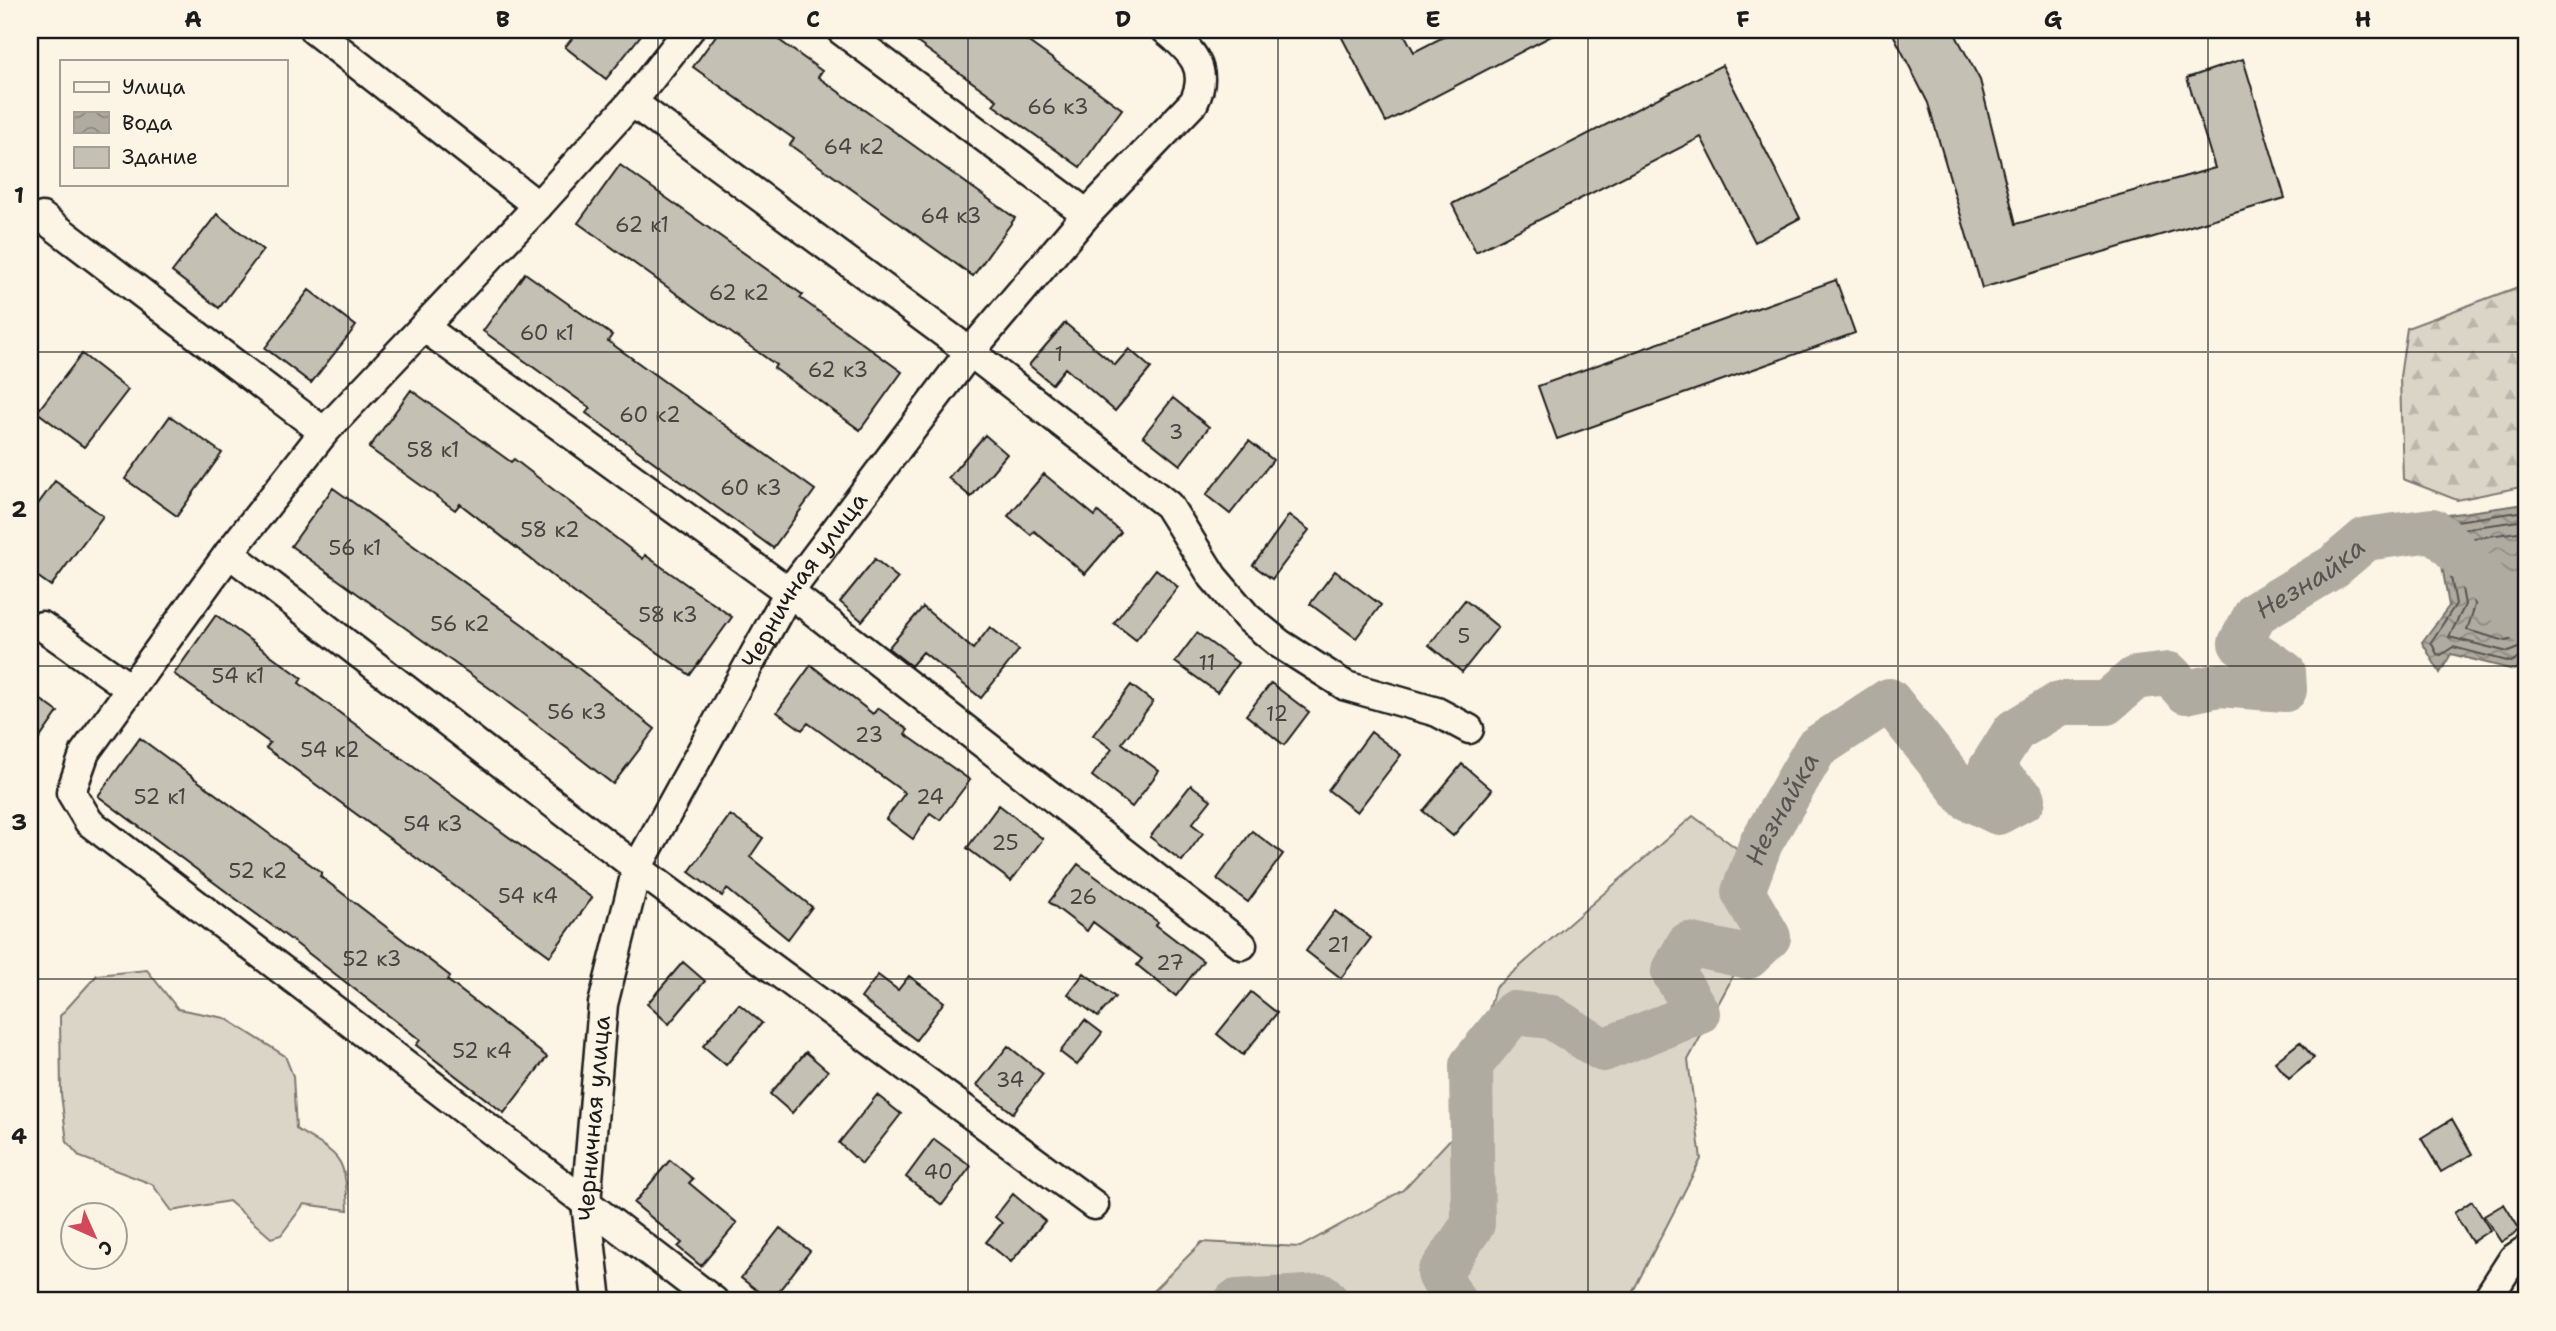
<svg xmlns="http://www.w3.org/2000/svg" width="2556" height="1331" font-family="'Shantell Sans',sans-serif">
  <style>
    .grass { fill: #dbd5c8; stroke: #7c7872; stroke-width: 2 }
    .forest { fill: url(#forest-firs); stroke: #7c7872; stroke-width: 2 }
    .water { fill: url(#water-waves); stroke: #75726c; stroke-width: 2 }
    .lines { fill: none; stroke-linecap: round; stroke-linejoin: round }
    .shore { stroke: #575551; stroke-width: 2 }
    .river { stroke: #b0aba1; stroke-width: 44 }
    .building { fill: #c4c0b3; stroke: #1c1c1c; stroke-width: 2 }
    .minor-casing { stroke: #1c1c1c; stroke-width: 33 }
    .minor { stroke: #fcf5e5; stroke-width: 28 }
    .grid { fill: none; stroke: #1c1c1c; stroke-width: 2; stroke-opacity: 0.55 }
    .labels { text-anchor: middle; stroke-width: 6; stroke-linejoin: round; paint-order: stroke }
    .number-label { font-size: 21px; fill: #464542 }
    .street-label { font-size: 24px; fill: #1c1c1c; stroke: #fcf5e5 }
    .water-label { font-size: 26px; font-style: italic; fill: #575551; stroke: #fcf5e5 }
    .neatline { fill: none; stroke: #1c1c1c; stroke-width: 2.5 }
    .grid-label { font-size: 23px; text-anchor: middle; font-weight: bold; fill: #1c1c1c }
  </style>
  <defs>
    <pattern id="forest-firs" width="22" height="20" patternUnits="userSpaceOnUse" patternTransform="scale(1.75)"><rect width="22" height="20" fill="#dbd5c8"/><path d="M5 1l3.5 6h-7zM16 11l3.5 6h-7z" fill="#bbb6ab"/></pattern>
    <pattern id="water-waves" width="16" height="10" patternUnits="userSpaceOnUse" patternTransform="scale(1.75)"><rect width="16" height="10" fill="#b0aba1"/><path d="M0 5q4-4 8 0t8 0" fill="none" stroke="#8e8a82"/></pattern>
  </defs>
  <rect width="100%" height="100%" fill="#fcf5e5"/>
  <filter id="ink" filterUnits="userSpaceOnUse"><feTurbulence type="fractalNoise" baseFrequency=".0143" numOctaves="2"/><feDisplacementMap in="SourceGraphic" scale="14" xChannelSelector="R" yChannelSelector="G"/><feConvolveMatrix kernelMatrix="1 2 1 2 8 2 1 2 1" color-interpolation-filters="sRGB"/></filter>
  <g filter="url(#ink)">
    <path class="grass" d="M1693 816 1770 873 1730 982 1688 1060 1701 1159 1628 1301H1150L1153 1291 1202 1242 1300 1247 1403 1190 1455 1134 1495 988Z
      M147 970 178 1009 225 1018 285 1056 293 1076 296 1129C341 1157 345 1154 348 1210L304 1204 281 1235 271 1238 229 1201 172 1211 152 1184 80 1157 67 1142 61 1094 60 1016 97 975Z"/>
    <path class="forest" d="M2526 284V486L2457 500 2403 479 2400 377 2407 328Z"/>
    <path class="water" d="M2526 504V659L2514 670 2451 654 2440 673 2422 642 2449 606 2440 554 2417 532 2420 519Z"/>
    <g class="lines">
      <path class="shore" d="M2526 511 2428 525 2425 529 2446 551 2456 604 2431 642 2437 654 2441 655 2453 647 2511 662 2526 654
        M2526 520 2447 531 2444 535 2455 549 2465 605 2449 637 2508 652 2526 645
        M2526 531 2466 539 2463 543 2475 605 2467 630 2506 641 2526 635"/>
      <g class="river">
        <path d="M1236 1301 1323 1296 1327 1301"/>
        <path id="s1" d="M1454 1301 1439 1274 1473 1224 1471 1065 1513 1013 1551 1017 1603 1050 1698 1013 1673 972 1688 944 1748 957 1769 937 1743 892 1761 843 1816 748 1889 700 1967 798 1998 813 2024 799 1990 769 2014 731 2060 703H2106L2135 678 2169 674 2186 692 2219 685 2285 690 2284 672 2240 643 2256 613 2333 567 2366 539 2432 530 2445 540 2526 623"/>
      </g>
    </g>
    <path class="building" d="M579 30H645L606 79 565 47Z
      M720 30H765L822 71 818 77 1015 218 973 276 790 145 794 139 693 67Z
      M900 30H1012L1122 109 1080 167 993 105 997 100Z
      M1338 30H1402L1414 52 1457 30H1563L1386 122Z
      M1891 30H1953L1980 80 2016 224 2215 168 2187 78 2243 59 2285 198 1982 288 1928 103Z
      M1722 65 1800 218 1755 242 1701 137 1476 252 1452 204Z
      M620 165 803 295 800 298 902 372 860 430 774 368 776 365 578 223Z
      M217 214 263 250 219 308 172 272Z
      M525 273 612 335 608 341 815 490 773 548 586 413 590 408 483 331Z
      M1836 280 1855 333 1557 439 1538 386Z
      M309 290 356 326 311 383 265 348Z
      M1065 323 1115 365 1129 349 1151 368 1115 411 1065 368 1052 384 1029 365Z
      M82 354 128 390 84 447 37 412Z
      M411 390 511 462 514 459 643 559 645 555 732 617 690 675 586 602 460 504 455 510 369 448Z
      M1173 398 1209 427 1180 465 1143 436Z
      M170 416 222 453 177 516 125 479Z
      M985 435 1007 454 971 497 948 478Z
      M1249 441 1273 460 1230 514 1206 495Z
      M1044 474 1095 516 1098 512 1121 532 1085 574 1034 531 1031 535 1008 516Z
      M55 481 103 516 51 586 30 571V515Z
      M333 488 525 626 655 729 613 784 492 690 291 546Z
      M1289 515 1309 530 1272 579 1253 565Z
      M875 559 898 578 862 621 840 602Z
      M1156 569 1178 587 1136 640 1114 623Z
      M1335 571 1381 605 1356 638 1310 604Z
      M1465 600 1498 627 1462 672 1429 645Z
      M923 607 973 649 990 627 1019 650 981 698 923 652 911 666 888 648Z
      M216 615 302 678 299 683 592 898 550 956 266 748 270 743 174 674Z
      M1197 633 1238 663 1217 692 1175 662Z
      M811 665 873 714 878 708 908 730 905 734 970 780 940 820 930 813 913 839 886 819 905 793 808 723 802 730 777 712Z
      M1271 683 1309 712 1284 745 1246 715Z
      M1131 685 1153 702 1122 743 1159 771 1132 807 1092 776 1112 749 1093 735Z
      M30 692 58 712 30 752Z
      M1371 732 1401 755 1357 812 1328 790Z
      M140 738 322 873 320 876 450 976 447 980 547 1057 504 1113 416 1045 420 1040 294 942 98 796Z
      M1462 764 1492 790 1453 836 1423 811Z
      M1191 785 1211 800 1192 824 1203 833 1182 861 1150 837Z
      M999 805 1043 839 1011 881 967 848Z
      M730 815 763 838 750 857 812 907 788 939 727 889 722 896 689 872Z
      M1252 831 1283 854 1248 902 1217 879Z
      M1078 864 1158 922 1156 925 1203 961 1176 996 1137 965 1142 959 1093 922 1087 931 1049 902Z
      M1335 911 1371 938 1341 978 1306 951Z
      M683 962 705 981 669 1024 647 1004Z
      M1084 973 1115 997 1098 1017 1068 994Z
      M878 975 898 990 909 976 944 1002 916 1040 861 998Z
      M1251 992 1277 1013 1243 1055 1217 1034Z
      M739 1004 762 1023 726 1065 703 1046Z
      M1085 1020 1102 1033 1077 1065 1060 1052Z
      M2300 1042 2314 1058 2289 1079 2275 1062Z
      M1008 1046 1043 1074 1013 1113 977 1085Z
      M806 1052 828 1071 792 1113 770 1094Z
      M877 1095 901 1114 862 1164 839 1143Z
      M2452 1119 2472 1154 2441 1172 2421 1138Z
      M934 1139 971 1166 942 1205 906 1177Z
      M670 1160 693 1179 689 1183 737 1223 701 1266 678 1247 682 1243 634 1203Z
      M1013 1194 1045 1221 1011 1262 986 1242 1002 1223 995 1217Z
      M2472 1201 2490 1230 2472 1242 2454 1213Z
      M2504 1204 2520 1230 2501 1242 2484 1216Z
      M780 1228 810 1251 771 1301 741 1278Z"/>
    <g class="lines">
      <defs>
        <g id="minor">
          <path d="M314 30 538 206"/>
          <path d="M689 30 632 102 538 206 324 432 229 553 85 752 71 792 89 822 714 1301"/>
          <path d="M841 30 1087 214"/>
          <path d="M632 102 970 352 1168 505 1213 577 1247 617 1280 644 1346 686 1437 712 1469 729"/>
          <path d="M42 217 324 432"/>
          <path d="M425 328 789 592 1242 945"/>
          <path d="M229 553 637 868 1094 1205"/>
          <path d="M42 626 131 689"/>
          <path id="s2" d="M597 1301 586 1203 603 1004 637 868 789 592 970 352 1087 214 1194 102C1210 69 1192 51 1166 30"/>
          <path d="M2486 1301 2513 1259 2526 1250"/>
        </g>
      </defs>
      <use href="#minor" class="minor-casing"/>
      <use href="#minor" class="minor"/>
    </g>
  </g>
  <path class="grid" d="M348 30V1301M658 30V1301M968 30V1301M1278 30V1301M1588 30V1301M1898 30V1301M2208 30V1301M30 352H2526M30 666H2526M30 979H2526"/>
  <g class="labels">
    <g class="number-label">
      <text x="1058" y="114">66 к3</text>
      <text x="854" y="154">64 к2</text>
      <text x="951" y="223">64 к3</text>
      <text x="642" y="232">62 к1</text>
      <text x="739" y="300">62 к2</text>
      <text x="547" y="340">60 к1</text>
      <text x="1059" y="361">1</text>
      <text x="838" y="377">62 к3</text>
      <text x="650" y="422">60 к2</text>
      <text x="1176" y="439">3</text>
      <text x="433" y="457">58 к1</text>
      <text x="751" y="495">60 к3</text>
      <text x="550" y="537">58 к2</text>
      <text x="355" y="555">56 к1</text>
      <text x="668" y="622">58 к3</text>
      <text x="460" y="631">56 к2</text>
      <text x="1464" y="643">5</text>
      <text x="1207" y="670">11</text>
      <text x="238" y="683">54 к1</text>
      <text x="577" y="719">56 к3</text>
      <text x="1277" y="721">12</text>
      <text x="869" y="742">23</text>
      <text x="330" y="757">54 к2</text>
      <text x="160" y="804">52 к1</text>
      <text x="930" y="804">24</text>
      <text x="433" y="831">54 к3</text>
      <text x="1005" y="850">25</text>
      <text x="258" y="878">52 к2</text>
      <text x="528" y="903">54 к4</text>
      <text x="1083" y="904">26</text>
      <text x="1338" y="952">21</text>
      <text x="372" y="966">52 к3</text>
      <text x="1170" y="970">27</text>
      <text x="482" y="1058">52 к4</text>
      <text x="1010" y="1087">34</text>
      <text x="938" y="1179">40</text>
    </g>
    <g class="street-label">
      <text dy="8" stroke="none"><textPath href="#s2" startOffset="772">Черничная улица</textPath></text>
      <text dy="8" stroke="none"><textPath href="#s2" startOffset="184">Черничная улица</textPath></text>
    </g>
    <g class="water-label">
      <text dy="9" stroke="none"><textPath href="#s1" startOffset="1736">Незнайка</textPath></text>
      <text dy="9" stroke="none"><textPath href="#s1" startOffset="833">Незнайка</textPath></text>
    </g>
  </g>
  <rect width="2556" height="1331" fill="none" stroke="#fcf5e5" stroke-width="77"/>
  <rect x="60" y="60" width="228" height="126" fill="#fcf5e5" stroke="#a29e95" stroke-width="2"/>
  <rect x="74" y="82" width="35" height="10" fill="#fcf5e5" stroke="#a29e95" stroke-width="2"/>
  <text x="122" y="94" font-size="21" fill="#1c1c1c">Улица</text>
  <rect x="74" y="112" width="35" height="21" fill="url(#water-waves)" stroke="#a29e95" stroke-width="2"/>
  <text x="122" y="130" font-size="21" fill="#1c1c1c">Вода</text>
  <rect x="74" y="147" width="35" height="21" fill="#c4c0b3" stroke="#a29e95" stroke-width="2"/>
  <text x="122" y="164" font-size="21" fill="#1c1c1c">Здание</text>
  <g transform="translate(94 1236) rotate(135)"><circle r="33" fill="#fcf5e5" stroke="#a29e95" stroke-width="2"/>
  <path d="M0-5L12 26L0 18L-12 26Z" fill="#d1495b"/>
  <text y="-10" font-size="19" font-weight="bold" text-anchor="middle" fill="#1c1c1c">С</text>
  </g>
  <rect x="38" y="38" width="2480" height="1254" class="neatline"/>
  <g class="grid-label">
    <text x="193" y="27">A</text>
    <text x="503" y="27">B</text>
    <text x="813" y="27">C</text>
    <text x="1123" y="27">D</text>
    <text x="1433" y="27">E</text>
    <text x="1743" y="27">F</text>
    <text x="2053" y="27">G</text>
    <text x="2363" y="27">H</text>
    <text x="19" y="203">1</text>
    <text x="19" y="517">2</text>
    <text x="19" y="830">3</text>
    <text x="19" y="1144">4</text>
  </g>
</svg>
